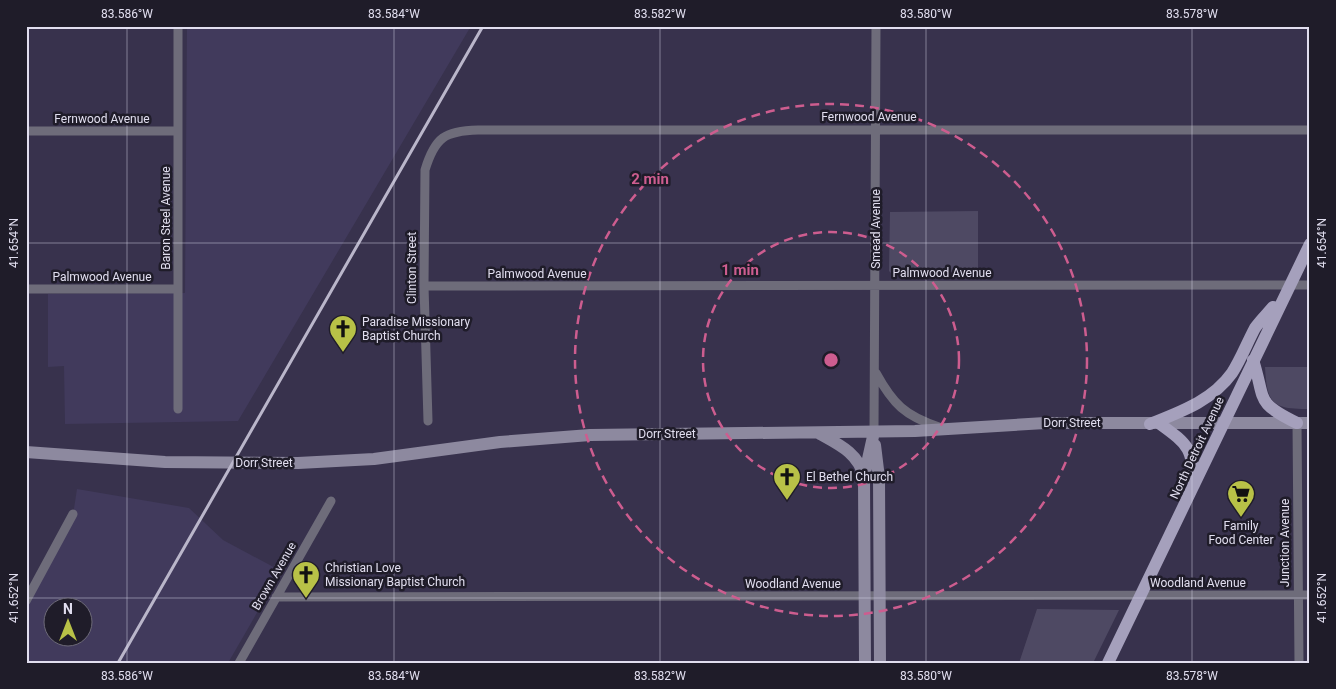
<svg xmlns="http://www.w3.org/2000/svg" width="1336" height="689" font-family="Roboto,sans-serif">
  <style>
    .built { fill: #413a5c; fill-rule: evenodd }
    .green { fill: #4e4963 }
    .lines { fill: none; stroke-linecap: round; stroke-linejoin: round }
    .street { stroke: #6e6c7a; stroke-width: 9 }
    .secondary { stroke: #8d899f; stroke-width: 12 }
    .primary { stroke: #a5a0bc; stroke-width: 12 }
    .rail { stroke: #bab6ca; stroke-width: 3 }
    .ticks { fill: none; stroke: #e1deef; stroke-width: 1; stroke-opacity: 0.45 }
    .ring { fill: none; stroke: #cd5d8f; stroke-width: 2.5; stroke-dasharray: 9 6 }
    .labels { text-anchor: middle; stroke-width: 5; stroke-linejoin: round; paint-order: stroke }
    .street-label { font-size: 12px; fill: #e1deef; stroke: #1f1c29 }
    .poi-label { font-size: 12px; fill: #e1deef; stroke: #1f1c29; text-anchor: start }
    .centre { fill: #cd5d8f; stroke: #1f1c29; stroke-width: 2.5 }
    .ring-label { font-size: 15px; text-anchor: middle; font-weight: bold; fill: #cd5d8f; stroke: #1f1c29; stroke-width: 5; stroke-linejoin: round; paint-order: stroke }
    .neatline { fill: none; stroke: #e1deef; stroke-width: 2 }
    .ticks-label { font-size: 12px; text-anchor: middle; fill: #e1deef }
  </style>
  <rect width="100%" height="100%" fill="#38324d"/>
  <path class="built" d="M187 26H471L238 421 65 424 64 366 48 367V294L185 293Z
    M77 489 189 508 223 540 281 571 228 663H26V598L73 515ZM52 606H82V636H52Z"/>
  <path class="green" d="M978 211V272L891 273 889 271 890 212Z
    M1265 367H1310V409C1273 409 1267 405 1265 367Z
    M1037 609 1119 610 1093 663H1019Z"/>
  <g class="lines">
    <path class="street" d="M178 26V409
      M26 131H178
      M424 286 1310 285
      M26 289H178
      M876 373C893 404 905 416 939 427
      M428 421 424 286 425 170C435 137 445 131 478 130H1310
      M1297 423 1299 663
      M874 432 876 26
      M276 597 1310 595
      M26 601 73 514
      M239 663 331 501"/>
    <path class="secondary" d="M820 434C840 445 859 454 864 477
      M875 445 879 478 880 663
      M26 452 165 462 298 463 374 459 500 442 590 435 915 431 1045 423H1310
      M865 663 864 477 874 432"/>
    <path class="primary" d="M1253 360C1266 400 1254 402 1297 423
      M1150 424C1180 412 1212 401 1232 373 1241 359 1247 343 1255 328 1260 321 1267 314 1273 307
      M1160 424C1189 445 1193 449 1194 485
      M1108 663 1310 244"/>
    <path class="rail" d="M118 663 483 26"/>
  </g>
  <path class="ticks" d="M127 26V663M394 26V663M660 26V663M926 26V663M1192 26V663M26 243H1310M26 598H1310"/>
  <g class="ring">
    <circle cx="831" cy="360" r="128"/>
    <circle cx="831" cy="360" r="256"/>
  </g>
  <defs>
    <symbol id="church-pin" viewBox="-11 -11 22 30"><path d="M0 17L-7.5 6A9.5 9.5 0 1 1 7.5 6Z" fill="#b8c147" stroke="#1f1c29"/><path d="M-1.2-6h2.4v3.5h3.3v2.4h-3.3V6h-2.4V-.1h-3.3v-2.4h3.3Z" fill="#111"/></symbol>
    <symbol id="supermarket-pin" viewBox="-11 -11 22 30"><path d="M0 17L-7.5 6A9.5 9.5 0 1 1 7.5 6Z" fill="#b8c147" stroke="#1f1c29"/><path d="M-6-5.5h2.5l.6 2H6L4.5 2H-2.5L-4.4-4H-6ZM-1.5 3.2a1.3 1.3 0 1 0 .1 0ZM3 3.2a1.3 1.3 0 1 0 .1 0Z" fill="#111"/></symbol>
  </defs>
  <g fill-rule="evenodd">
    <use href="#church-pin" x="327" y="313" width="32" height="43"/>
    <use href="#church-pin" x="771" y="461" width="32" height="43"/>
    <use href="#supermarket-pin" x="1225" y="478" width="32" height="43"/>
    <use href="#church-pin" x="290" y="559" width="32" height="43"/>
  </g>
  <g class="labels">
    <g class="street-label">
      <text x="869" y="121">Fernwood Avenue</text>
      <text x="102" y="123">Fernwood Avenue</text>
      <text transform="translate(166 218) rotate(-90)" y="4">Baron Steel Avenue</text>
      <text transform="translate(876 229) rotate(-90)" y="4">Smead Avenue</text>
      <text transform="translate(412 268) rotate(-90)" y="4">Clinton Street</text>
      <text x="942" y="277">Palmwood Avenue</text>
      <text x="537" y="278">Palmwood Avenue</text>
      <text x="102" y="281">Palmwood Avenue</text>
      <text x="1072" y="427">Dorr Street</text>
      <text x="667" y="438">Dorr Street</text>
      <text transform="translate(1197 448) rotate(-65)" y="4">North Detroit Avenue</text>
      <text x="264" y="467">Dorr Street</text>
      <text transform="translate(1285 543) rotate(-90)" y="4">Junction Avenue</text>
      <text transform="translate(274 576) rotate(-60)" y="4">Brown Avenue</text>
      <text x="1198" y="587">Woodland Avenue</text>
      <text x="793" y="588">Woodland Avenue</text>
    </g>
    <g class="poi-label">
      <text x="362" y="326">Paradise Missionary<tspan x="362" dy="14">Baptist Church</tspan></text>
      <text x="806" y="481">El Bethel Church</text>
      <text x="1241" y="530" text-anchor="middle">Family<tspan x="1241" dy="14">Food Center</tspan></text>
      <text x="325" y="572">Christian Love<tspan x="325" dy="14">Missionary Baptist Church</tspan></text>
    </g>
  </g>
  <circle cx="831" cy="360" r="8" class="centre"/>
  <g class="ring-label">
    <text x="650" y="184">2 min</text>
    <text x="740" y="275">1 min</text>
  </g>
  <rect width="1336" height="689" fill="none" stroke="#1f1c29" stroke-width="55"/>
  <g transform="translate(68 622)"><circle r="24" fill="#1f1c29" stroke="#6d6a78"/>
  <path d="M0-4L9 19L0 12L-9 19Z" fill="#b8c147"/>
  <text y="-8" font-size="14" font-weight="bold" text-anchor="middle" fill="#e1deef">N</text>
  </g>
  <rect x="28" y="28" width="1280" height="634" class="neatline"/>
  <g class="ticks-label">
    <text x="127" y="18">83.586°W</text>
    <text x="394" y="18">83.584°W</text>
    <text x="660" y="18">83.582°W</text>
    <text x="926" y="18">83.580°W</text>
    <text x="1192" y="18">83.578°W</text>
    <text transform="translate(14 243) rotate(-90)" y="4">41.654°N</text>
    <text transform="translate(1322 243) rotate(-90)" y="4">41.654°N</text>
    <text transform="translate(14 598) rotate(-90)" y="4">41.652°N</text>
    <text transform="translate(1322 598) rotate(-90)" y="4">41.652°N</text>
    <text x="127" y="680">83.586°W</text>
    <text x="394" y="680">83.584°W</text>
    <text x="660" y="680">83.582°W</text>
    <text x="926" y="680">83.580°W</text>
    <text x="1192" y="680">83.578°W</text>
  </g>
</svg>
